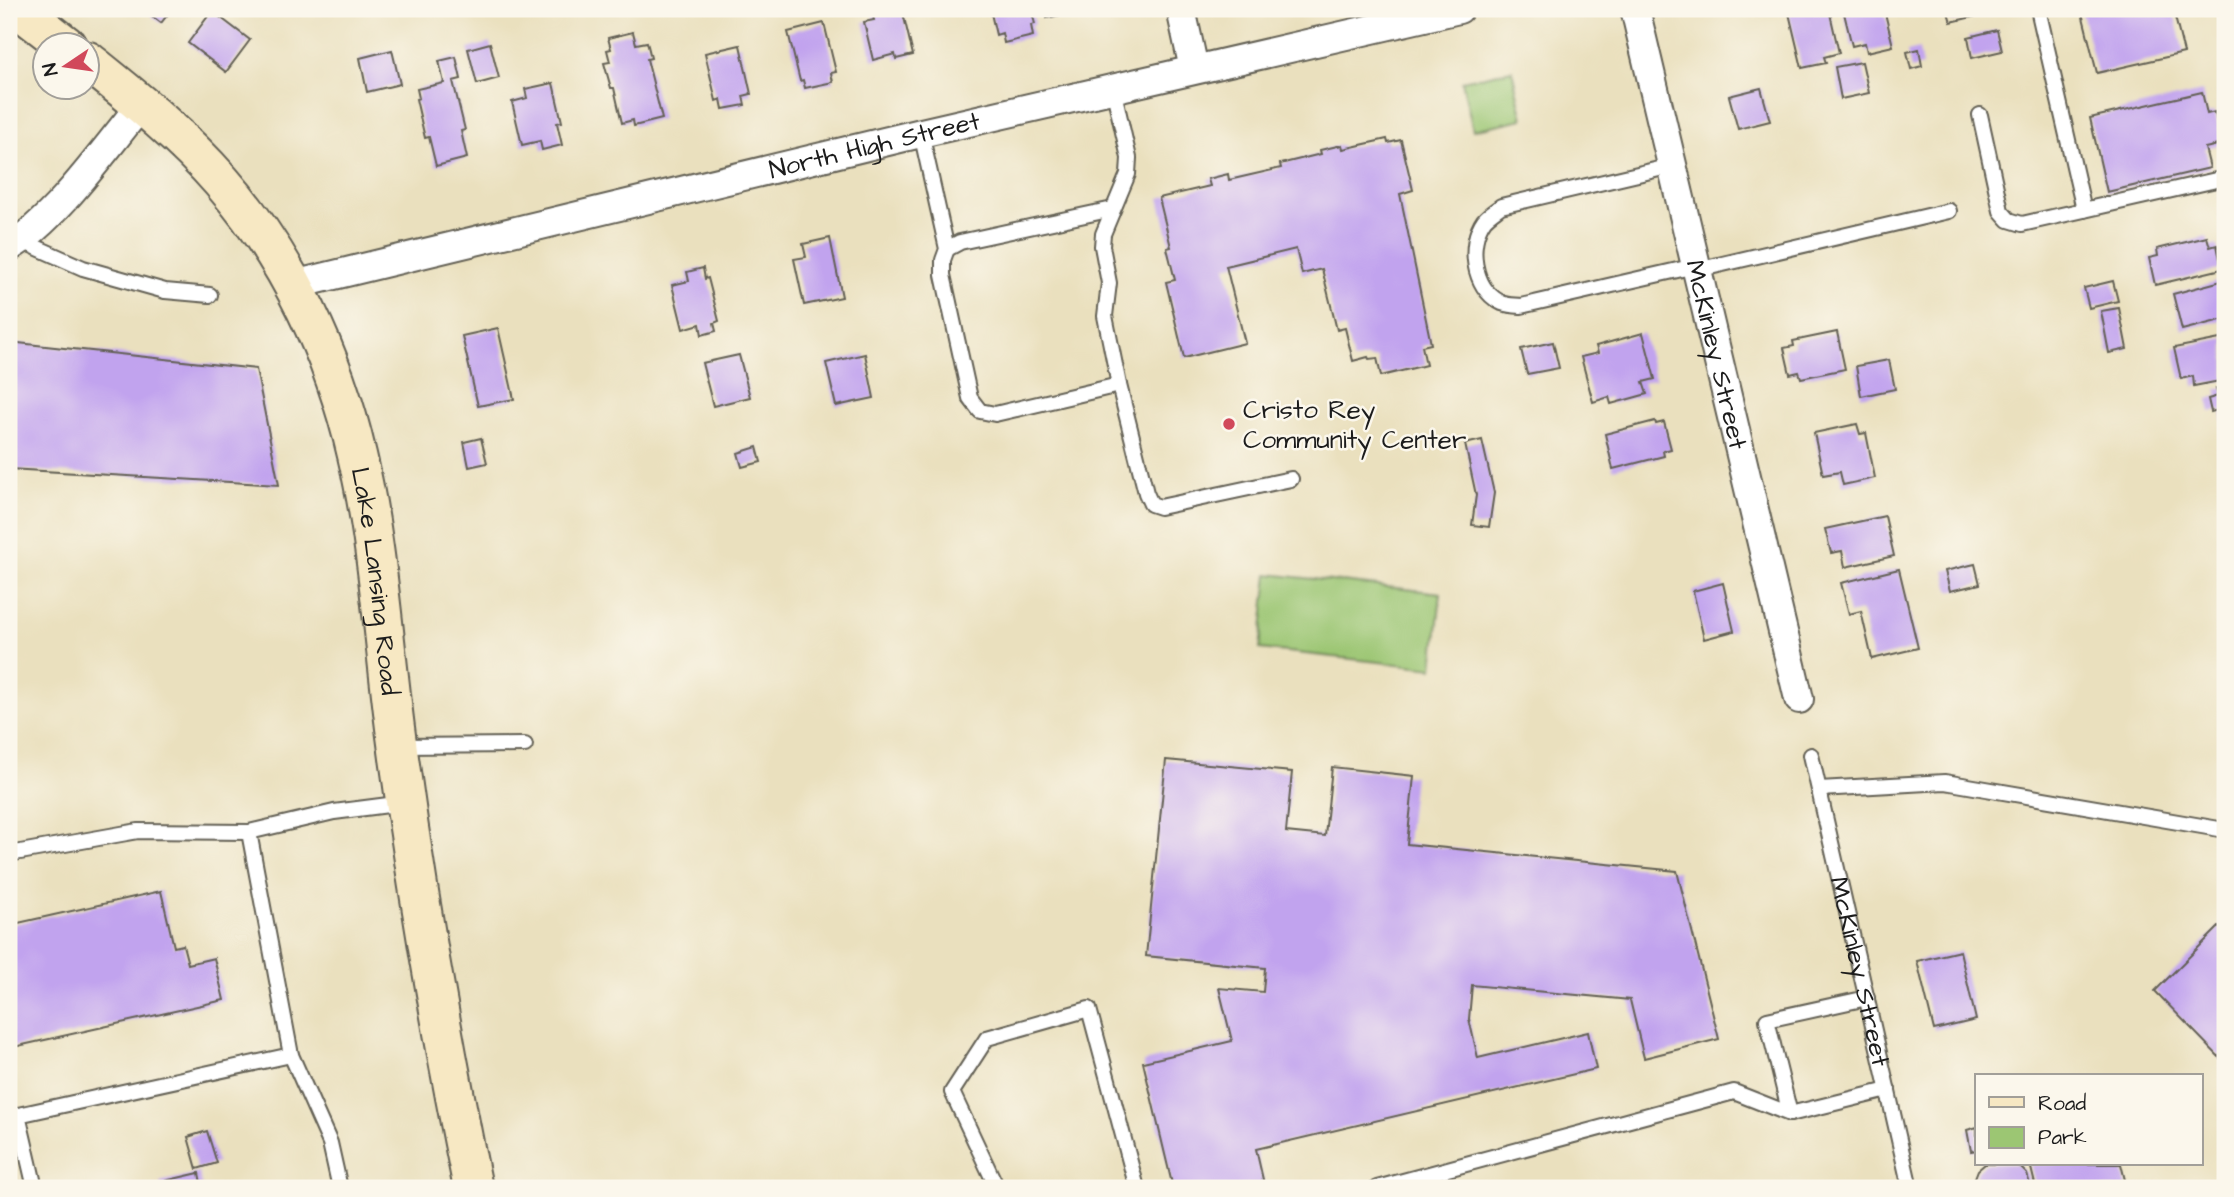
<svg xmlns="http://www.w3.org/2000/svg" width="2234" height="1197" font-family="'Architects Daughter',sans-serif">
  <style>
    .green { fill: #9cc673; stroke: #5c7148; stroke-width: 2 }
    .building { fill: #c1a3ee }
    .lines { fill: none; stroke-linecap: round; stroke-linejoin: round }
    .lane-casing { stroke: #646155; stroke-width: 18 }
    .street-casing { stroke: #646155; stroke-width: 32 }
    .secondary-casing { stroke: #646155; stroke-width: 42 }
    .lane { stroke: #fff; stroke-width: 14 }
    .street { stroke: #fff; stroke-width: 28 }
    .secondary { stroke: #f7e8c3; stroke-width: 38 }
    .poi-dot { fill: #d1495b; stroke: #fbf7ec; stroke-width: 2.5 }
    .labels { text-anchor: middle; stroke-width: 5; stroke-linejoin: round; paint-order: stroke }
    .street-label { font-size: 26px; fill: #1c1c1c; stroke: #fbf7ec }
    .poi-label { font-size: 26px; fill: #1c1c1c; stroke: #fbf7ec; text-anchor: start }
  </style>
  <rect width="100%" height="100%" fill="#fbf7ec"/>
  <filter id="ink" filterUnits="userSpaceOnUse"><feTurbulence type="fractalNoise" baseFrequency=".0143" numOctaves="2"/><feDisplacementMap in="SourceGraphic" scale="14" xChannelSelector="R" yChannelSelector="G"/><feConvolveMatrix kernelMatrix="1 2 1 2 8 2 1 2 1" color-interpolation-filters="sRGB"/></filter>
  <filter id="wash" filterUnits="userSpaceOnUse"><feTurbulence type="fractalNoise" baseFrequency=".00686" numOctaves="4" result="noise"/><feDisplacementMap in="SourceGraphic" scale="28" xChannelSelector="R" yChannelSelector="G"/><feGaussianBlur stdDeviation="1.57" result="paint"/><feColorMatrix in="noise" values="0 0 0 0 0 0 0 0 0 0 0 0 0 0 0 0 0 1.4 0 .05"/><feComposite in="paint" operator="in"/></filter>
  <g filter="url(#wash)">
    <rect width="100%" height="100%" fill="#eae0be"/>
    <path class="green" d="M1512 70 1523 119 1473 130 1462 81Z
      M1268 574 1441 593 1433 668 1260 649Z"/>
    <g id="blocks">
      <path class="building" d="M143 9H172L161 23Z
        M871 9H902L913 55 896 59 895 54 873 60 864 22 874 20Z
        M990 9H1031L1035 24 1031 25 1033 36 1004 43 1002 33 996 35Z
        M1045 9H1099V10L1079 14 1078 11 1047 18Z
        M1788 9H1829L1839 53 1824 57 1826 63 1802 68Z
        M1843 9H1884L1893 46 1867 52 1865 43 1852 46Z
        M1947 9H1984L1985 14 1951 22Z
        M2081 9H2173L2184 53 2097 73Z
        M212 11 250 40 226 72 188 43Z
        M824 23 836 72 831 73 833 82 805 88 803 80 800 81 788 32Z
        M1997 30 2002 51 1972 58 1968 37Z
        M633 32 636 44 647 42 651 58 647 59 662 119 634 126 633 120 622 123 614 88H611L604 63 610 62 607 50 611 49 608 38Z
        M490 43 499 78 477 84 468 49Z
        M740 45 751 94 743 96 745 105 723 109 721 99 716 101 705 53Z
        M1919 49 1922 66 1911 69 1907 52Z
        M392 50 400 84 367 92 360 58Z
        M456 57 461 79 453 81 465 130 461 131 467 158 436 166 429 137 425 138 416 99 419 98 417 89 444 83 439 61Z
        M1862 62 1869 93 1841 99 1835 67Z
        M553 83 562 122 557 123 562 145 542 150 540 141 522 145 512 102 527 98 525 89Z
        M1761 88 1770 121 1738 129 1729 96Z
        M2202 92 2207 114 2215 112 2222 144 2205 148 2210 168 2107 192 2090 118Z
        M1387 139 1388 143 1401 140 1413 190 1400 194 1431 344 1422 346 1426 365 1381 376 1377 358 1369 359 1368 357 1353 361 1345 328 1337 330 1322 269 1302 274 1296 249 1226 266 1245 343 1184 358 1166 282 1175 280 1167 248 1171 247 1159 198 1210 186 1208 179 1228 174 1229 180 1281 168 1280 164 1321 154 1320 150 1342 145 1343 149Z
        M2207 237 2210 247 2217 245 2222 269 2155 285 2149 258 2158 256 2157 249Z
        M830 238 842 297 804 305 794 259 806 257 803 244Z
        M703 268 705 279 708 278 719 321 714 323 716 331 702 335 700 324 683 329 672 285 689 281 687 272Z
        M2225 280V319L2182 330 2173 294Z
        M2113 281 2118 301 2089 308 2084 288Z
        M2119 308 2127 349 2109 353 2101 311Z
        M498 328 514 399 478 406 462 336Z
        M1837 332 1845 369 1801 378 1799 372 1790 374 1784 348 1794 346 1793 341Z
        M1643 333 1655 379 1643 382 1647 394 1611 404 1609 397 1593 402 1581 357 1598 353 1596 346Z
        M2225 338V380L2194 386 2193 376 2181 379 2174 348Z
        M9 342 256 369 279 485 9 469Z
        M1553 342 1559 368 1527 374 1521 349Z
        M865 354 874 398 836 406 826 363Z
        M739 355 750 397 713 406 702 363Z
        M1889 360 1895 389 1861 396 1856 366Z
        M2225 387V423H2224L2221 409 2211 412 2208 399 2218 396 2216 389Z
        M1655 421 1656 424 1664 422 1671 449 1663 451 1664 456 1613 469 1605 434Z
        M1857 424 1860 434 1866 433 1875 478 1843 485 1840 472 1823 475 1814 433Z
        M481 438 487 463 469 467 464 442Z
        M1482 440 1494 493 1489 527 1472 525 1476 495 1465 444Z
        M757 447 761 462 742 467 738 453Z
        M1885 516 1894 556 1845 567 1842 551 1831 553 1825 529Z
        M1975 564 1980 584 1950 591 1945 571Z
        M1899 569 1918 648 1872 659 1861 611 1849 614 1841 583Z
        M1723 583 1734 631 1704 639 1693 591Z
        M1166 760 1292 772 1286 832 1325 836 1332 767 1414 776 1407 844 1677 871 1719 1039 1644 1058 1630 1000 1472 985 1469 1019 1478 1058 1588 1032 1596 1069 1256 1149 1264 1184 1245 1188H1173L1143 1062 1232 1041 1219 988 1263 992 1265 968 1146 956Z
        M161 891 174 947 183 945 188 964 214 958 224 1000 9 1048V925Z
        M2225 921V1063L2155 991Z
        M1960 951 1976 1020 1934 1030 1917 961Z
        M1977 1127V1150L1971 1151 1967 1130Z
        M207 1131 217 1163 197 1169 188 1137Z
        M1985 1164H2017L2027 1174 2031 1188H1971L1978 1170Z
        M2030 1164H2121L2127 1188H2036Z
        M199 1173 202 1188H161L160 1182Z"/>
    </g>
  </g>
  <g filter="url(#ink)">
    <use href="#blocks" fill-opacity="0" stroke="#646155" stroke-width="2"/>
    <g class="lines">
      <defs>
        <g id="lane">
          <path d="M2038 9 2084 210"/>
          <path d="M1980 115 2001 211 2009 220 2022 224 2225 178"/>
          <path d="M921 133 947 249 943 260V275L970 398 980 411 995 414 1119 385 1105 316 1109 283 1102 246 1103 234 1128 174 1129 158 1113 88"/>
          <path d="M1672 166 1501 206C1496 210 1488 215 1484 220 1467 244 1473 288 1500 302 1506 306 1514 305 1521 306L1695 266"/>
          <path d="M20 240 83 268 165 291 210 295"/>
          <path d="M947 249 960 242 1113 209"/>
          <path d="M1697 270 1949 211"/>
          <path d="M1119 385 1146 493 1151 504 1160 507 1291 479"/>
          <path d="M399 746 525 745"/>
          <path id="s1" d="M1811 755 1910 1188"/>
          <path d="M1819 789 1945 782 2225 830"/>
          <path d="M9 854 138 831 249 832"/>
          <path d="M1867 998 1767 1020 1790 1114 1888 1090"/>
          <path d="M291 1055 330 1143 340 1188"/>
          <path d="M35 1188 18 1115 291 1055 249 832 334 812 404 803"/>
          <path d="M997 1188 952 1092 987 1038 1089 1009 1137 1188"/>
          <path d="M1377 1188 1734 1092 1790 1114"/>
        </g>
        <g id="street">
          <path d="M1181 9 1194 69"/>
          <path id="s2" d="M1635 9 1799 699"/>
          <path d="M9 247C55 221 107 146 142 104"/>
          <path id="s3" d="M293 285 921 133 1459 9"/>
        </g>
        <g id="secondary">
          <path d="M19 9 67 46"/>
          <path id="s4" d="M88 61C134 98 182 136 221 181 289 259 334 355 357 455 379 547 384 649 397 743 417 893 443 1041 473 1188"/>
        </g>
      </defs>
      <use href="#lane" class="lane-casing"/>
      <use href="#street" class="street-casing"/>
      <use href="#secondary" class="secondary-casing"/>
      <use href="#lane" class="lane"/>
      <use href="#street" class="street"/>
      <use href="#secondary" class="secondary"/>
    </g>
  </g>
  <circle class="poi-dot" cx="1229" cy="424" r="7"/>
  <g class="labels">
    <g class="street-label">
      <text dy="9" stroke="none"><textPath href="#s3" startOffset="598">North High Street</textPath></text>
      <text dy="9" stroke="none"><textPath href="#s2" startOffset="355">McKinley Street</textPath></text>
      <text dy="9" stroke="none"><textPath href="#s4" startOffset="616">Lake Lansing Road</textPath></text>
      <text dy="9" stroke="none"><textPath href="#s1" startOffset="222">McKinley Street</textPath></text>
    </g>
    <g class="poi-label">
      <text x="1243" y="418">Cristo Rey<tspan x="1243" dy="30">Community Center</tspan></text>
    </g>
  </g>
  <rect width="2234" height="1197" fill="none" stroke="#fbf7ec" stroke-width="35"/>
  <rect x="1975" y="1074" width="228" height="91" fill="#fbf7ec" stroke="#a29f99" stroke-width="2"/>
  <rect x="1989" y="1097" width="35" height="10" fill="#f7e8c3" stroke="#a29f99" stroke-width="2"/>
  <text x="2038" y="1110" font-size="21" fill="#1c1c1c">Road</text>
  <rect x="1989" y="1127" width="35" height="21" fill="#9cc673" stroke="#a29f99" stroke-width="2"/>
  <text x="2038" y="1144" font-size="21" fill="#1c1c1c">Park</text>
  <g transform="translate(66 66) rotate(257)"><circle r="33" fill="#fbf7ec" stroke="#a29f99" stroke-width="2"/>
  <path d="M0-5L12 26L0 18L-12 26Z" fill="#d1495b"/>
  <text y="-10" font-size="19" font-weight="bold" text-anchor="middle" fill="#1c1c1c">N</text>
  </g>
</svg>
